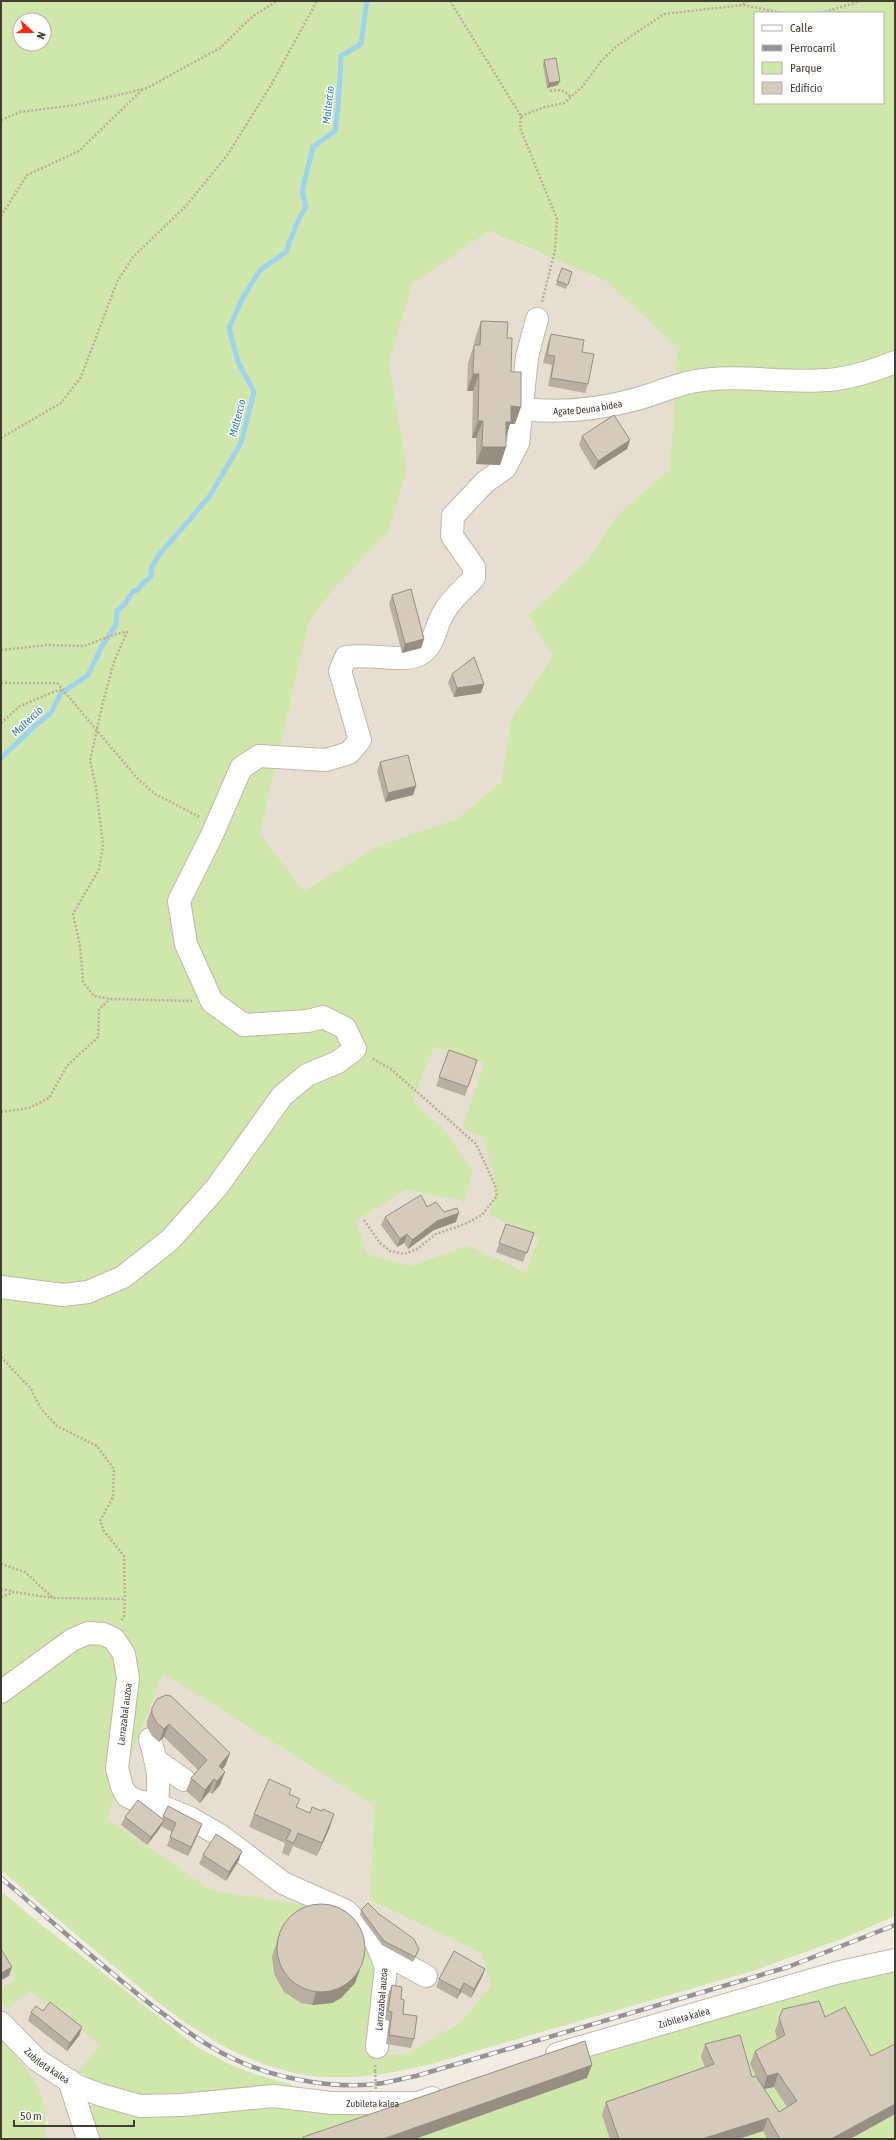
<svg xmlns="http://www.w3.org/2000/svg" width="896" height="2140" font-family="'Asap Condensed',sans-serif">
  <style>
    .residential { fill: #e5ded1 }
    .green { fill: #cfe7ab; fill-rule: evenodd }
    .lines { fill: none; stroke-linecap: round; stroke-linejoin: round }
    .stream { stroke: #9ed3f0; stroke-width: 5 }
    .minor-casing { stroke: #c0b6a9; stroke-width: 24 }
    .path { stroke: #beae97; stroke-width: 2.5; stroke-dasharray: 2 2; stroke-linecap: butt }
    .minor { stroke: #fff; stroke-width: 22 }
    .rail-casing { stroke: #939393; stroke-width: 4.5 }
    .rail { stroke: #fff; stroke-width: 3; stroke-dasharray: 9; stroke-linecap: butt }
    .path-bridge { stroke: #beae97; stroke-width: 2.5; stroke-dasharray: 2 2; stroke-linecap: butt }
    .wall { fill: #b8aea1; fill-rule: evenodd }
    .shaded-wall { fill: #968d83 }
    .building { fill: #d6cabb; stroke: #968d83 }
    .labels { text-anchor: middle; stroke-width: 3; stroke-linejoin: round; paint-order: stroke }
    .street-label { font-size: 10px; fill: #433c33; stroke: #fff }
    .water-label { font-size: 11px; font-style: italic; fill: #2c7aa6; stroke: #fff }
  </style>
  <rect width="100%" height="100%" fill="#f1ece3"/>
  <path class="residential" d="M488 231 606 281 677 348 670 469 616 516 587 561 528 616 553 655 511 720 501 782 457 819 377 846 304 891 260 834 309 622 336 586 407 469 389 362 413 283Z
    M434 1047 484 1063 462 1128 483 1136 497 1186 489 1215 539 1237 526 1274 467 1245 411 1266 367 1254 356 1221 405 1190 464 1201 445 1131 413 1100Z
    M163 1673 374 1806 370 1900 481 1953 491 1985 461 2022 406 2054 371 2055 324 1908 211 1890 107 1819Z
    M1 1952 16 1979 1 1989Z
    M30 1991 100 2045 78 2072 84 2104 98 2139H45L48 2122 20 2059 1 2040V2001L8 2009Z"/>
  <path class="green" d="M1 1H895V1916L844 1938 756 1970 431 2064C386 2075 340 2083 294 2073 224 2057 170 2013 116 1968 77 1936 39 1903 1 1870ZM755 13H883V103H755ZM20 20H44V44H20ZM489 231 606 281 677 348 670 469 616 516 587 561 528 616 553 655 511 720 501 782 457 819 377 846 304 891 260 834 309 622 336 586 388 532 407 469 389 362 413 283ZM434 1047 484 1063 462 1128 483 1137 497 1186 489 1215 539 1237 526 1273 467 1245 411 1266 367 1254 356 1221 405 1190 464 1201 473 1173 445 1131 413 1100ZM163 1673 374 1806 370 1900 481 1953 491 1985 461 2022 406 2054 371 2055 380 1968 371 1945 324 1908 211 1890 107 1819Z
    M1 1891 38 1922 197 2047 229 2064 257 2075 291 2084V2089L144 2098 109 2088 78 2072 100 2045 30 1991 8 2009 1 2001V1989L16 1979 1 1952Z
    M895 1965V2139H98L84 2104 141 2113 287 2104 420 2106Z
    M1 2040C29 2068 52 2098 45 2139H1Z"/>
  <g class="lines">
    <path class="stream" d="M1 758 36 725 51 713 61 693 88 675 102 646 116 625 117 611 125 604 133 591 138 590 141 585 151 577V569L158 556 209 497 241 443 254 392 238 362 229 328 243 297 260 270 286 252 296 225 306 206 302 191 313 147 335 131C339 106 340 81 341 56L361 44 367 1"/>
    <defs>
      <g id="minor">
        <path id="s1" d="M522 409C560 413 596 410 633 400 653 395 672 386 691 382 736 373 783 384 828 380 852 378 873 371 895 362"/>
        <path d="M1 1287 63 1295 88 1292 123 1277 170 1240 217 1187 282 1096 307 1075 338 1062 355 1049 345 1028 323 1017 308 1021 244 1025 212 1002 186 944 179 901 212 835 241 768 259 756 326 760 349 753 360 740 340 671 346 657C366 654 386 659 406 658 436 655 432 631 444 612 451 599 465 588 474 578V567L452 536 453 516 485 482 505 468 518 443 527 357 537 319"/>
        <path d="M1 1692 72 1640 88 1633 103 1634 114 1639 124 1654 128 1678 117 1768 122 1787 127 1796 138 1801 161 1806 190 1818 221 1836 283 1883 346 1911 376 1942 386 1967 377 2047"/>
        <path d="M150 1739C157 1764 161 1779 156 1805"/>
        <path d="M157 1761 184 1780"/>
        <path d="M380 1951 426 1976"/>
        <path id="s2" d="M1 2023 37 2060 77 2086 101 2095 140 2106 182 2105 273 2096 332 2103H418L432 2098"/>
        <path id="s3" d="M557 2054 836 1973 895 1960"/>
        <path d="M69 2080 88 2139"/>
      </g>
    </defs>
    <use href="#minor" class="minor-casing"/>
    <path class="path" d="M450 1 521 116 520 128 557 219 555 250 542 302
      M743 4 748 1
      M821 13 861 1
      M550 91C559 89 564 90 571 97
      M521 116 545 107 564 103 582 87 602 60 618 45 664 14 743 5 783 13
      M1 120 20 112 76 105 147 88 220 48 253 16 277 1
      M1 216 27 175 79 151 142 90
      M1 438 61 403 81 377 117 282 133 257 186 206 228 154 271 85 317 1
      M1 650 47 645 84 646 116 634 127 632 114 662 102 706 90 761 96 787 103 845 99 869 73 914 80 945 83 982 94 996 110 999 192 1001
      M1 683H57L138 779 155 794 200 817
      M1 723 20 706 56 691 63 690
      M1 1112 29 1108 49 1098 67 1066 98 1037 99 1009 110 999
      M364 1220 380 1243 390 1251 404 1254 417 1249 436 1234 465 1224 482 1215 497 1196 495 1185 476 1144 391 1069 371 1058
      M1 1357 31 1389 41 1409 57 1426 97 1446 114 1469 113 1497 100 1521 104 1531 124 1556 125 1599 124 1616 121 1622
      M1 1564 25 1572 53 1598 125 1599
      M1 1589 12 1591
      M1 1597 14 1592 53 1598
      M375 2071V2065"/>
    <use href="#minor" class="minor"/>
    <defs>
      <path id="rail" d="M1 1878C52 1921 101 1966 154 2007 182 2028 211 2050 243 2063 282 2080 341 2090 383 2083 394 2081 405 2078 416 2076L788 1967 895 1925"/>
    </defs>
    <use href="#rail" class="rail-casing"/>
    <use href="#rail" class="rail"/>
    <path class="path-bridge" d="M375 2071 376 2091"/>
  </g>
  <path class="wall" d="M544 60 558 85 547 88 543 65Z
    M562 268 572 272 566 289 556 285Z
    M481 321 507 338 511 372 515 424H510L506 436V447L500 465 476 464V438H472L473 391H467L468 363 474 345 475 339Z
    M551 334 582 352 588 384 585 393 548 386 552 365 543 363 548 342Z
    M582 436 630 440 627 449 594 470 579 445Z
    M392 595 424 639 421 648 402 653 389 604Z
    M452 674 484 684 481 693 454 697 448 683Z
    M380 762 416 786 413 795 385 802 377 771Z
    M449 1050 477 1060 465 1096 436 1086Z
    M427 1207 444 1212 456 1222 434 1230 408 1249 404 1243 397 1247 381 1225 385 1217Z
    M506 1224 534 1233 523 1262 496 1252Z
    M152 1708 230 1753 225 1766 222 1769 220 1785 212 1794 209 1792 200 1803 186 1791 191 1778 198 1770 164 1737 159 1742 152 1736 147 1727V1721Z
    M289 1794 297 1807 330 1827 317 1856 293 1846 289 1856 282 1853 285 1843 249 1827 254 1814Z
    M163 1816 202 1824 199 1832 188 1856 167 1846 172 1832 161 1826 160 1828 147 1845 121 1825 125 1817 162 1818Z
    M203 1855 239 1860 226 1881 199 1864Z
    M361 1910 379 1914 418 1953 413 1962 382 1945 360 1915Z
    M282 1926 355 1983 341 1998 332 2003 312 2005 301 2003 284 1992 274 1974 272 1956Z
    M485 1969 482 1977 471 1998 461 1992 457 1999 436 1987 439 1979Z
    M392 1985 403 2014 414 2039 411 2048 386 2044 389 2021 385 2020 388 1994Z
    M783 2009 825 2017 895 2114 850 2139H767L763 2131 738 2139H610L602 2115 606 2102 705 2067 701 2057 705 2044 759 2082 750 2064 755 2051 777 2039 775 2031ZM774 2087 787 2107 779 2112 764 2089Z
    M43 2011 82 2027 79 2036 67 2051 28 2021 31 2012Z"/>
  <path class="shaded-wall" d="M560 81 558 85 547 88 549 83Z
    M473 374H479L473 391H467Z
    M511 406 521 407 515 424H510L505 440V424Z
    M478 421H483L476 438H472Z
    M630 440 627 449 594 470 598 461Z
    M482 447H506L500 465 476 464Z
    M424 639 421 648 402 653 405 644Z
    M484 684 481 693 454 697 457 688Z
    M416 786 413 795 385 802 388 793Z
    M459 1213 456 1222 434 1230 408 1249 412 1240 437 1221Z
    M407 1234 404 1243 397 1247 400 1239Z
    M169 1724 164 1737 159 1742 164 1729Z
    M230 1753 225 1766 214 1779 209 1792 200 1803 205 1790 219 1766Z
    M225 1772 220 1785 212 1794 217 1781Z
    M334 1814 330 1827 317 1856 322 1843Z
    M164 1820 160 1828 147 1845 151 1837Z
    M202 1824 199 1832 188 1856 191 1847Z
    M242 1851 239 1860 226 1881 229 1872Z
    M12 1967 9 1976 1 1980V1973Z
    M485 1969 482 1977 471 1998 474 1989Z
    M360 1970 355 1983 341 1998 332 2003 312 2005 316 1992Z
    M464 1983 461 1992 457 1999 460 1990Z
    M82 2027 79 2036 67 2051 70 2043Z
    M592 2065 587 2078 415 2139H383Z
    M778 2073 774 2087 763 2089 767 2076Z
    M895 2104V2114L850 2139H831Z
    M768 2118 763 2131 738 2139H702Z"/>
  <path class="building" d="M556 58 560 81 549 83 544 60Z
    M562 268 572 272 568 285 557 281Z
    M481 321 508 322 507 338H512L511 372H521V407L511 406V422H506V447H482L483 421H478L479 374H473L474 345H480Z
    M551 334 584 340 582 352 594 354 588 384 551 378 555 356 547 355Z
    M614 415 630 440 598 461 582 436Z
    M411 589 424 639 405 644 392 595Z
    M474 657 484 684 457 688 452 674Z
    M408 755 416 786 388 793 380 762Z
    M449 1050 477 1060 468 1087 439 1077Z
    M421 1195 427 1207 436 1202 444 1212 457 1208 459 1213 437 1221 412 1240 407 1234 400 1239 385 1217Z
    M506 1224 534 1233 527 1253 499 1243Z
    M166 1695 171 1696 230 1753 219 1766 225 1772 217 1781 214 1779 205 1790 191 1778 207 1760 169 1724 164 1729 157 1723 152 1714V1708L157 1699Z
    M269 1779 291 1789 289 1794 300 1799 296 1807 310 1813 312 1807 322 1811 323 1809 334 1814 322 1843 298 1833 294 1843 286 1840 291 1830 254 1814Z
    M138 1800 164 1820 151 1837 125 1817Z
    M168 1806 202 1824 191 1847 170 1837 176 1823 163 1816Z
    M216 1834 242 1851 229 1872 203 1855Z
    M368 1903 379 1914 414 1939 419 1949 415 1957 384 1941 361 1910Z
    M277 1948a44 44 0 1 1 88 0a44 44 0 1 1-88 0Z
    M1 1949 12 1967 1 1973Z
    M454 1951 485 1969 474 1989 464 1983 460 1990 439 1979Z
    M392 1985 402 1987 401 1999 404 2000 403 2014 417 2016 414 2039 389 2035 392 2012 388 2011Z
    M819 2001 825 2017 845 2007 871 2056 895 2044V2104L831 2139H780L768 2118 702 2139H619L606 2102 714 2064 705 2044 740 2035 752 2077 756 2076 779 2112 797 2101 778 2073 767 2076 755 2051 785 2035 779 2018 783 2009Z
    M50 2002 82 2027 70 2043 31 2012 36 2006 43 2011Z
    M585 2041 592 2065 383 2139H303V2137Z"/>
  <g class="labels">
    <g class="street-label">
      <text dy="4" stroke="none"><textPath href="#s1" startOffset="66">Agate Deuna bidea</textPath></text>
      <text transform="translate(124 1714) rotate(-83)" y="4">Larrazabal auzoa</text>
      <text transform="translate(381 1999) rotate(-85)" y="4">Larrazabal auzoa</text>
      <text dy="4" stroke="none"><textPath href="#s3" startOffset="132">Zubileta kalea</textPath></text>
      <text dy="4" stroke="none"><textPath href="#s2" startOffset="63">Zubileta kalea</textPath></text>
      <text dy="4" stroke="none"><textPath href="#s2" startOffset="399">Zubileta kalea</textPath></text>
    </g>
    <g class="water-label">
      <text transform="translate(328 105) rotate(-84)" y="4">Maltercio</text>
      <text transform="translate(237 418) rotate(-75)" y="4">Maltercio</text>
      <text transform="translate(27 721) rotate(-43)" y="4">Maltercio</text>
    </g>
  </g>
  <rect width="896" height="2140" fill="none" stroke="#433c33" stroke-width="4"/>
  <rect x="754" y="12" width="130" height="92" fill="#ffffff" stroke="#b4b1ad"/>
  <rect x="762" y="25" width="20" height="6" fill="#ffffff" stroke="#b4b1ad"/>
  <text x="790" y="32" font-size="12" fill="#433c33">Calle</text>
  <rect x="762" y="45" width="20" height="6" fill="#939393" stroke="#b4b1ad"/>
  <text x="790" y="52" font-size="12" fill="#433c33">Ferrocarril</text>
  <rect x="762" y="62" width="20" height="12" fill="#cfe7ab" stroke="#b4b1ad"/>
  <text x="790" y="72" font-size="12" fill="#433c33">Parque</text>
  <rect x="762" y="82" width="20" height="12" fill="#d6cabb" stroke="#b4b1ad"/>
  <text x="790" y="92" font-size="12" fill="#433c33">Edificio</text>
  <g transform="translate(32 32) rotate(111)"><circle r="19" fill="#ffffff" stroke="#b4b1ad"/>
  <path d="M0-3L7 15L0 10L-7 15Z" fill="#fa2811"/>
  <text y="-6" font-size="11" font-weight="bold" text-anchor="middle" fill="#433c33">N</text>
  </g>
  <path d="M14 2120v6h120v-6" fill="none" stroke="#433c33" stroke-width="2"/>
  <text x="20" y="2120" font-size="12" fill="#433c33" stroke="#ffffff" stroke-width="3" paint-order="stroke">50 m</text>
</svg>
